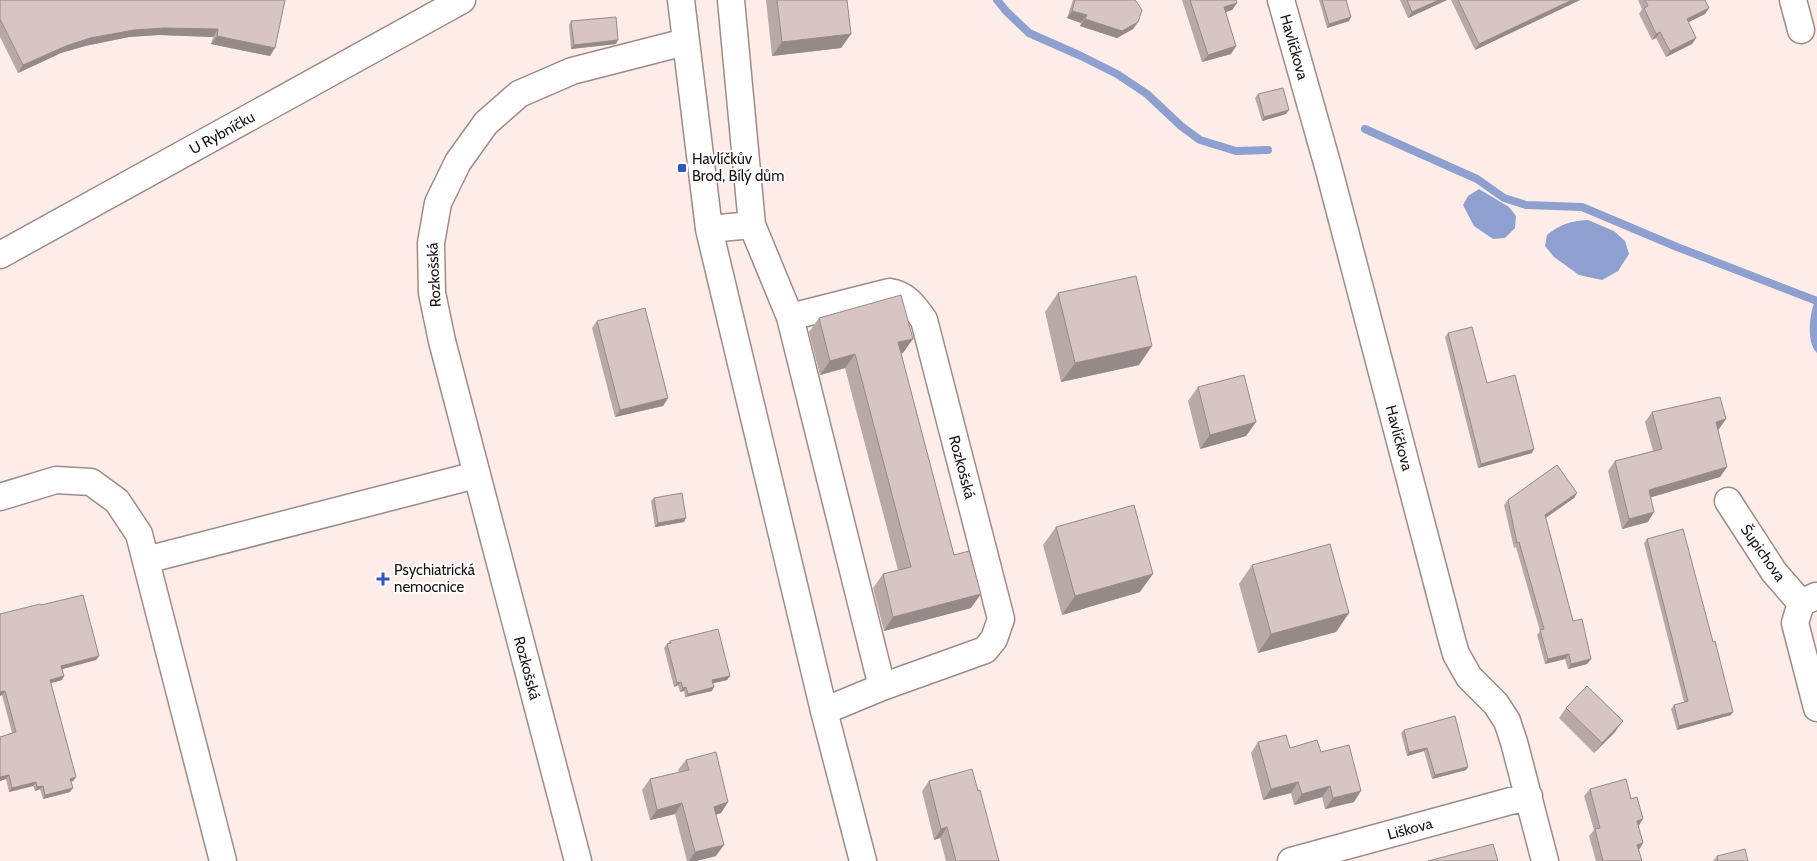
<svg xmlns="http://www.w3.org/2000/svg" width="1817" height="861" font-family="Cabin,sans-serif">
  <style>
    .water { fill: #8da0d0 }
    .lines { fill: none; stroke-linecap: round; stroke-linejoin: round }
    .stream { stroke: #8da0d0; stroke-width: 8 }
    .street-casing { stroke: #9c8c89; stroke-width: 29 }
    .street { stroke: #fff; stroke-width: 26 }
    .wall { fill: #b8a9a7 }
    .shaded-wall { fill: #968a88 }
    .building { fill: #d6c5c2; stroke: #968a88 }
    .poi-dot { fill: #3354c4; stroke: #fefefe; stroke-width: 2 }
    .labels { text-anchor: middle; stroke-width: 4; stroke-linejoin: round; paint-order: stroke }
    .street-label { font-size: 15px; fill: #191312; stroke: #fefefe }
    .poi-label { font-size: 15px; fill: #191312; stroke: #fefefe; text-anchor: start }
  </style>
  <rect width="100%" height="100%" fill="#feece9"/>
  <path class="water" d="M1479 189 1509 207 1516 216 1515 228 1505 238 1493 239 1474 226 1463 205 1468 196Z
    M1588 220 1614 231 1625 241 1629 254 1618 271 1602 280 1579 275 1554 257 1545 246 1547 235C1560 224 1571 221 1588 220Z
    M1817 296V353C1805 342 1810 309 1817 296Z"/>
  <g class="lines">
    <path class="stream" d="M997 0 1006 11 1029 33 1081 56 1117 74 1147 94 1181 126 1200 140 1236 151 1268 150
      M1365 129 1477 179 1504 198 1526 205 1582 207 1677 247 1817 301"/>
    <defs>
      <path id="street" d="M681 0 709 229 824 711 863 861
        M731 0 752 225
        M1281 0 1329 170 1452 640 1456 654 1469 677 1496 704 1507 721 1514 742 1545 861
        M1793 0 1801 30
        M709 229 752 225 790 317 882 687 824 711
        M0 255 462 0
        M790 317 889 292C906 294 915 307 924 320L1001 619 994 639 985 650 882 687
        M0 497 56 480 91 482 117 501 139 534 223 861
        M1728 501 1774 572 1801 603
        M146 560 476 475
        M1816 596 1801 603 1795 623 1817 708
        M578 861 442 341 432 293 431 243 438 203 458 162 486 123 519 94 572 71 685 42
        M1291 861 1529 796"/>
    </defs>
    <use href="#street" class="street-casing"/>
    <use href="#street" class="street"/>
  </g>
  <path class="wall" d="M0 0H285L270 56 211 44 213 37 159 35 129 37 85 46 61 53 18 73 0 37Z
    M766 0H847L851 34 841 48 772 56Z
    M1073 0H1134L1138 22 1133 29 1117 38 1080 26 1081 23 1067 18Z
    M1182 0H1236L1237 3 1232 10 1226 12 1236 46 1231 54 1202 62Z
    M1319 0H1346L1351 17 1349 21 1327 28Z
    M1400 0H1447L1408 18Z
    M1451 0H1580L1475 50Z
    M1638 0H1705L1709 8 1705 14 1688 22 1696 38 1692 44 1666 57 1656 38 1652 40 1639 14 1642 9Z
    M571 21 616 44 571 49 569 25Z
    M1258 94 1286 114 1262 121 1255 98Z
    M1058 293 1139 365 1061 382 1045 312Z
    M819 318 903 353H901L954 555 971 608 884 631 873 588 883 574 898 570 845 368 820 375 809 332Z
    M597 321 668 398 663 406 615 417 592 328Z
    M1448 333 1487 383 1532 453 1478 468 1445 337Z
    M1198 387 1256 422 1246 436 1200 449 1188 401Z
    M1652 412 1719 429H1718L1727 467 1720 477 1651 497 1648 522 1622 529 1608 471 1615 461 1653 451 1645 422Z
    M1577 493 1574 498 1546 518 1573 621 1591 659 1587 664 1568 669 1565 659 1545 664 1537 635 1540 631 1516 547 1514 548 1504 505 1508 500Z
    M654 498 684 522 655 527 651 501Z
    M1056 527 1140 592 1062 615 1043 545Z
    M1647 539 1713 642 1731 715 1677 730 1671 709 1674 705 1684 702 1644 543Z
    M1252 565 1349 613 1336 632 1258 653 1239 584Z
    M41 605 99 656 96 660 62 669 64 676 62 680 51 683 76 777 73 781 71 782 70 792 43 799 40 789 35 791 33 786 9 792 6 779 0 781V737L12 733 2 695 0 696V614Z
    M670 641 730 676 727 680 713 683 712 691 685 697 684 691 680 692 678 685 674 687 664 648Z
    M1566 708 1615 732 1594 753 1559 718Z
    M1404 730 1468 767 1466 770 1432 779 1424 751 1407 756 1401 733Z
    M1258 742 1321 752 1354 802 1325 809 1322 797 1294 805 1291 793 1263 800 1251 753Z
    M686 760 728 802 721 813 716 814V856L696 861H687L675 814 650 820 642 790 650 779 679 772 678 770Z
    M929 781 978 791 999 861H946L940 838 934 840 922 791Z
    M1590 789 1631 799 1643 843 1639 850 1642 861H1596L1589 836 1594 830 1584 796Z
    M1717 856 1748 861H1713Z"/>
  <path class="shaded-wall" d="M1439 0H1447L1408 18 1412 12Z
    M1572 0H1580L1475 50 1479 44Z
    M1237 3 1232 10 1219 14 1224 7Z
    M1709 8 1705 14 1683 25 1687 19Z
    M1072 11 1087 15 1081 23 1067 18Z
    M1351 17 1349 21 1327 28 1329 24Z
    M1085 19 1138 22 1133 29 1117 38 1080 26Z
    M164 28 218 29 213 37 159 35 129 37 85 46 61 53 18 73 23 65 66 46 90 38 134 30Z
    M1660 32 1656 38 1652 40 1656 34Z
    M851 34 841 48 772 56 782 42Z
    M217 36 275 48 270 56 211 44Z
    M1696 38 1692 44 1666 57 1670 51Z
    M618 40 616 44 571 49 574 45Z
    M1236 46 1231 54 1202 62 1208 55Z
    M1289 110 1286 114 1262 121 1264 117Z
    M913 339 903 353 888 356 898 342Z
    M1152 346 1139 365 1061 382 1075 363Z
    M855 354 845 368 820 375 830 361Z
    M668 398 663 406 615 417 620 410Z
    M1726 419 1719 429 1709 431 1716 422Z
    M1256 422 1246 436 1200 449 1210 435Z
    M1534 449 1532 453 1478 468 1481 464Z
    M1727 467 1720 477 1642 500 1649 490Z
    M1577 493 1574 498 1542 520 1545 515Z
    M1654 512 1648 522 1622 529 1629 519Z
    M686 518 684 522 655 527 658 523Z
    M1153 574 1140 592 1062 615 1075 596Z
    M981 594 971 608 884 631 893 617Z
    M1349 613 1336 632 1258 653 1271 634Z
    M1569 654 1565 659 1545 664 1548 659Z
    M99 656 96 660 59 670 61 666Z
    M1591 659 1587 664 1568 669 1571 664Z
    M64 676 62 680 47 684 50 680Z
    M730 676 727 680 710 684 712 680Z
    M681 682 678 685 674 687 677 683Z
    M686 687 684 691 680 692 683 688Z
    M714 687 712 691 685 697 688 694Z
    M5 691 2 695 0 696V692Z
    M1733 712 1731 715 1677 730 1679 726Z
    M1623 721 1615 732 1594 753 1602 743Z
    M1427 748 1424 751 1407 756 1409 752Z
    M1468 767 1466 770 1432 779 1435 775Z
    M9 775 6 779 0 781V777Z
    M76 777 73 781 67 783 70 779Z
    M36 782 33 786 9 792 12 788Z
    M1298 782 1291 793 1263 800 1271 789Z
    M43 786 40 789 35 791 37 787Z
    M1330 786 1322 797 1294 805 1302 794Z
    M73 788 70 792 43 799 45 795Z
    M1361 791 1354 802 1325 809 1333 798Z
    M728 802 721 813 707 818 714 807Z
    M682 803 675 814 650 820 657 810Z
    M1643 819 1638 827 1637 821Z
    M947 827 940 838 934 840 941 829Z
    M1643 843 1638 851 1637 845Z
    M724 845 716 856 696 861H689L695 852Z"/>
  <path class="building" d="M0 0H285L275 48 217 36 218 29 164 28 134 30 90 38 66 46 23 65 0 19Z
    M777 0H847L851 34 782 42Z
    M1075 0H1134L1136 1 1142 10 1138 22 1122 31 1085 19 1087 15 1072 11Z
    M1190 0H1236L1237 3 1224 7 1236 46 1208 55Z
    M1322 0H1346L1351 17 1329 24Z
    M1407 0H1439L1412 12Z
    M1458 0H1572L1479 44Z
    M1645 0H1705L1709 8 1687 19 1696 38 1670 51 1660 32 1656 34 1644 8 1648 6Z
    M616 17 618 40 574 45 571 21Z
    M1283 88 1289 110 1264 117 1258 94Z
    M1136 276 1152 346 1075 363 1058 293Z
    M901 295 913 339 898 342 954 555 969 551 981 594 893 617 883 574 911 567 855 354 830 361 819 318Z
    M645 308 668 398 620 410 597 321Z
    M1472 327 1487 383 1515 375 1534 449 1481 464 1448 333Z
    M1244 375 1256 422 1210 435 1198 387Z
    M1720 397 1726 419 1716 422 1727 467 1649 490 1654 512 1629 519 1615 461 1662 449 1652 412Z
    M1557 465 1577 493 1545 515 1573 621 1582 619 1591 659 1571 664 1569 654 1548 659 1540 630 1544 629 1519 542 1517 543 1508 500Z
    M682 493 686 518 658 523 654 498Z
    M1134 505 1153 574 1075 596 1056 527Z
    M1683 529 1713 642 1715 641 1733 712 1679 726 1674 705 1688 701 1647 539Z
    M1330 544 1349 613 1271 634 1252 565Z
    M83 595 99 656 61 666 64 676 50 680 76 777 70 779 73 788 45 795 43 786 37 787 36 782 12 788 9 775 0 777V737L16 732 5 691 0 692V614L40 604 41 605Z
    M718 629 730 676 712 680 714 687 688 694 686 687 683 688 681 682 677 683 667 644 671 643 670 641Z
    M1587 686 1623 721 1602 743 1566 708Z
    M1455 716 1468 767 1435 775 1427 748 1409 752 1404 730Z
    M1286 735 1290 748 1317 740 1321 752 1349 745 1361 791 1333 798 1330 786 1302 794 1298 782 1271 789 1258 742Z
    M716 752 728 802 714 807 724 845 695 852 682 803 657 810 650 779 689 770 686 760Z
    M972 769 978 791 980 790 999 861H956L947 827 941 829 929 781Z
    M1626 779 1631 799 1637 797 1643 819 1637 821 1643 843 1637 845 1642 861H1603L1595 829 1600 828 1590 789Z
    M1493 844 1498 861H1428Z
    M1745 849 1748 861H1718L1717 856Z"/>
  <g class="poi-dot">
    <rect x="677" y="163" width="10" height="10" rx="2.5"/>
    <path d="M380.5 571.5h5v5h5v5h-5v5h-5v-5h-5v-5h5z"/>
  </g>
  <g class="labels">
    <g class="street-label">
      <text transform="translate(1294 47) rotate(74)" y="5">Havlíčkova</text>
      <text transform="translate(222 133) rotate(-29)" y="5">U Rybníčku</text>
      <text transform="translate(434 275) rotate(-93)" y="5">Rozkošská</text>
      <text transform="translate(1399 438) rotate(75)" y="5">Havlíčkova</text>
      <text transform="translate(962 467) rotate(75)" y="5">Rozkošská</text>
      <text transform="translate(1763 553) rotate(55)" y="5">Šupichova</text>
      <text transform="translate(527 668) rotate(75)" y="5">Rozkošská</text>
      <text transform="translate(1410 829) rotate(-15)" y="5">Liškova</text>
    </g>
    <g class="poi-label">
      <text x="692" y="164">Havlíčkův<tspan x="692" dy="17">Brod, Bílý dům</tspan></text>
      <text x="394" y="575">Psychiatrická<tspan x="394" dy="17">nemocnice</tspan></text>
    </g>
  </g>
</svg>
